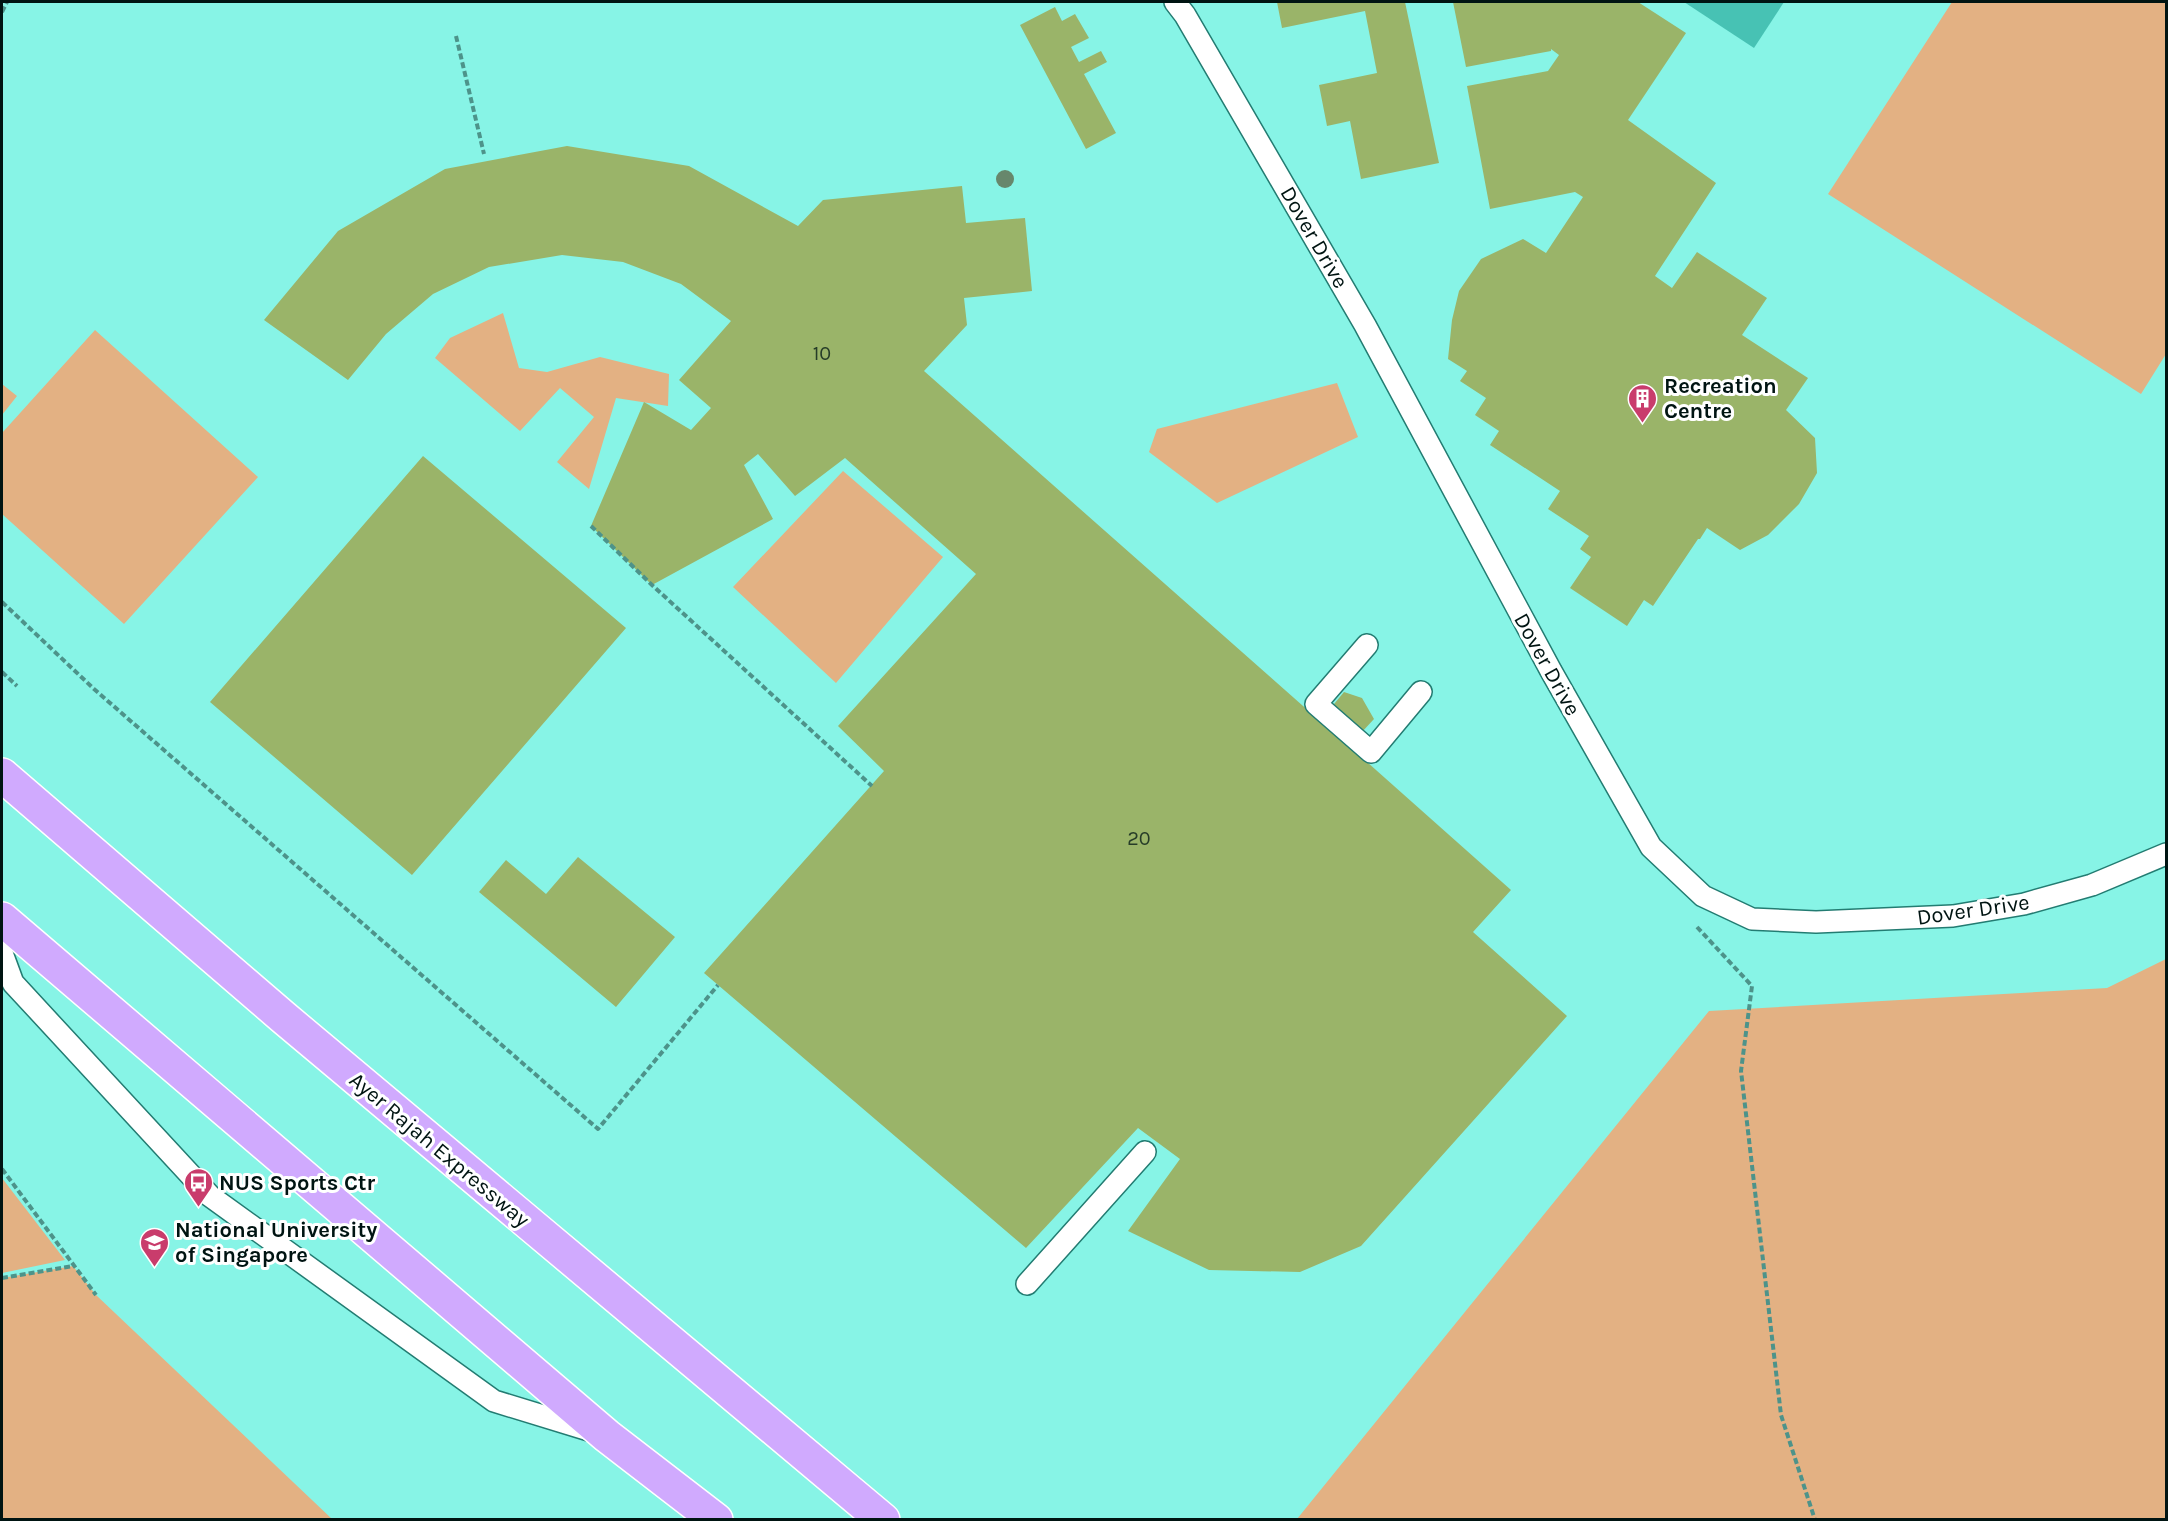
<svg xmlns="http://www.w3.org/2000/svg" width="2168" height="1521" font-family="Karla,sans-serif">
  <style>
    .green { fill: #e3b183 }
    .water { fill: #47c2b4 }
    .building { fill: #9ab469 }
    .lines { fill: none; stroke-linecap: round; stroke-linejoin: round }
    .service-casing { stroke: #237c72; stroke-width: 24 }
    .motorway-casing { stroke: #fff; stroke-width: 36 }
    .path { stroke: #4d938a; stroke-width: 4; stroke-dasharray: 6 3; stroke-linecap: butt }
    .service { stroke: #fff; stroke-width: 21 }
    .motorway { stroke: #d0aafe; stroke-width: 33 }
    .tree { fill: #67876c }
    .labels { text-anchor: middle; stroke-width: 6; stroke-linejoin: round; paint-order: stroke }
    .number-label { font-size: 20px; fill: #263c28 }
    .street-label { font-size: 22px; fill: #001412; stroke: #fff }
    .poi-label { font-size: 22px; font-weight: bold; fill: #001412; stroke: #fff; text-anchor: start }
  </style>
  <rect width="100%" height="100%" fill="#87f4e6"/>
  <path class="green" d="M1952 2H2166V354L2141 394 1828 194Z
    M503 313 519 368 547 372 600 357 669 374 668 406 616 398 589 489 557 462 594 417 560 388 520 431 435 358 450 338Z
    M95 330 258 477 124 624 2 514V433Z
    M1337 383 1358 437 1217 503 1149 452 1157 429Z
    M2 384 17 396 2 415Z
    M843 471 943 557 836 683 733 587Z
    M2166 959V1519H1297L1709 1011 2107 988Z
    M2 1178 65 1260 2 1273Z
    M73 1266 96 1295 332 1519H2V1278Z"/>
  <path class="water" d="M1684 2H1784L1754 48Z"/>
  <path class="building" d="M1277 2H1405L1439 163 1361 179 1350 121 1327 126 1319 85 1377 73 1365 11 1282 28Z
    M1453 2H1638L1686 33 1628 120 1716 183 1655 276 1672 288 1697 252 1767 298 1742 335 1808 378 1786 410 1815 438 1817 473 1799 504 1768 535 1740 550 1707 528 1700 539H1698L1653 606 1644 600 1627 626 1570 588 1591 557 1580 549 1589 536 1548 509 1560 491 1490 445 1499 431 1475 415 1486 398 1460 381 1467 371 1448 359 1452 320 1459 291 1481 259 1523 239 1546 253 1583 197 1575 192 1490 209 1467 86 1548 71 1559 55 1551 49V51L1466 67Z
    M1055 7 1062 21 1075 14 1089 38 1071 47 1079 62 1101 51 1107 62 1084 74 1116 133 1086 149 1020 25Z
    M567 146 689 166 798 226 823 200 962 186 966 223 1025 218 1032 291 964 298 967 325 924 371 1320 721 1344 692 1362 698 1374 719 1349 746 1511 890 1473 932 1567 1016 1361 1246 1300 1272 1209 1270 1128 1231 1180 1159 1138 1128 1026 1248 704 973 884 771 838 726 976 574 845 458 795 496 758 454 744 465 773 519 652 585 591 526 644 402 691 430 711 408 679 380 731 321 681 284 623 262 562 255 489 267 433 294 386 334 348 380 264 320 338 231 445 169Z
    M423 456 626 628 412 875 210 702Z
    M578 857 675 937 616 1007 479 892 506 860 546 894Z"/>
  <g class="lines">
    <defs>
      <path id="service" d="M1175 2 1185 15 1365 325 1551 671 1651 847 1703 896 1752 919 1816 922 1953 916 2024 904 2092 885 2166 854
        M1367 645 1316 704 1371 752 1421 692
        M2 953 13 983 210 1196 494 1401 592 1431
        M1027 1284 1145 1152"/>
      <path id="motorway" d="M2 775 283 1017 883 1520
        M2 919 607 1436 716 1520"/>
    </defs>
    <use href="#service" class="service-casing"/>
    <use href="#motorway" class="motorway-casing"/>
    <path class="path" d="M2 12 7 2
      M456 36 484 154
      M591 526 652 585 872 786
      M2 602 94 689 598 1129 718 985
      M2 672 17 686
      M1697 927 1752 986 1741 1071 1781 1415 1815 1520
      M2 1169 96 1295
      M2 1278 73 1266"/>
    <use href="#service" class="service"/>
    <use href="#motorway" class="motorway"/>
  </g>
  <circle class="tree" cx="1005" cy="179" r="9"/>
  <defs>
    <symbol id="building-pin" viewBox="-11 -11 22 30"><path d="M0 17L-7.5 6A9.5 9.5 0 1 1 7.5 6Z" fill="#c93c6c" stroke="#fff"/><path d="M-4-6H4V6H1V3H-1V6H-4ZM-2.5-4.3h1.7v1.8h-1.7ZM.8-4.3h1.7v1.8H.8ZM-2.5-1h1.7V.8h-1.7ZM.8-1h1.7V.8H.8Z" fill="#fff"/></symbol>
    <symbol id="bus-pin" viewBox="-11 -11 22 30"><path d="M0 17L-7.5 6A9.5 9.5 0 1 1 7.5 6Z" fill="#c93c6c" stroke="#fff"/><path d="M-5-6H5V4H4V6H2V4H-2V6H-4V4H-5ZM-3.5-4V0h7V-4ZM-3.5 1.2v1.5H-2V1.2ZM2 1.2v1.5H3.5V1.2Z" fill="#fff"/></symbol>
    <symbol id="university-pin" viewBox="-11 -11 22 30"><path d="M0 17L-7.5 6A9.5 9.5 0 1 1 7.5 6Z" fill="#c93c6c" stroke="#fff"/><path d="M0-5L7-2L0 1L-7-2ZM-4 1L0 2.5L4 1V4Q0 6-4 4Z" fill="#fff"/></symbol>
  </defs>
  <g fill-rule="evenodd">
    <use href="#building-pin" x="1626" y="382" width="33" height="45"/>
    <use href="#bus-pin" x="182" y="1166" width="33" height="45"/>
    <use href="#university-pin" x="138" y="1226" width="33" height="45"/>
  </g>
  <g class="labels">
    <g class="number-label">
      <text x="822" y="360">10</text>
      <text x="1139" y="845">20</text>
    </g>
    <g class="street-label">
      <text transform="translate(1315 237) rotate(60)" y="8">Dover Drive</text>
      <text transform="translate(1548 664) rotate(61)" y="8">Dover Drive</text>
      <text transform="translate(1973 909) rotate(-8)" y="8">Dover Drive</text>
      <text transform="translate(440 1149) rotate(40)" y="8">Ayer Rajah Expressway</text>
    </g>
    <g class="poi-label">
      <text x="1664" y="393">Recreation<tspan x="1664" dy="25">Centre</tspan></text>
      <text x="219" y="1190">NUS Sports Ctr</text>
      <text x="175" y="1237">National University<tspan x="175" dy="25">of Singapore</tspan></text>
    </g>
  </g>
  <rect width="2168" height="1521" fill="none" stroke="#001412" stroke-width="6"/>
</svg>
